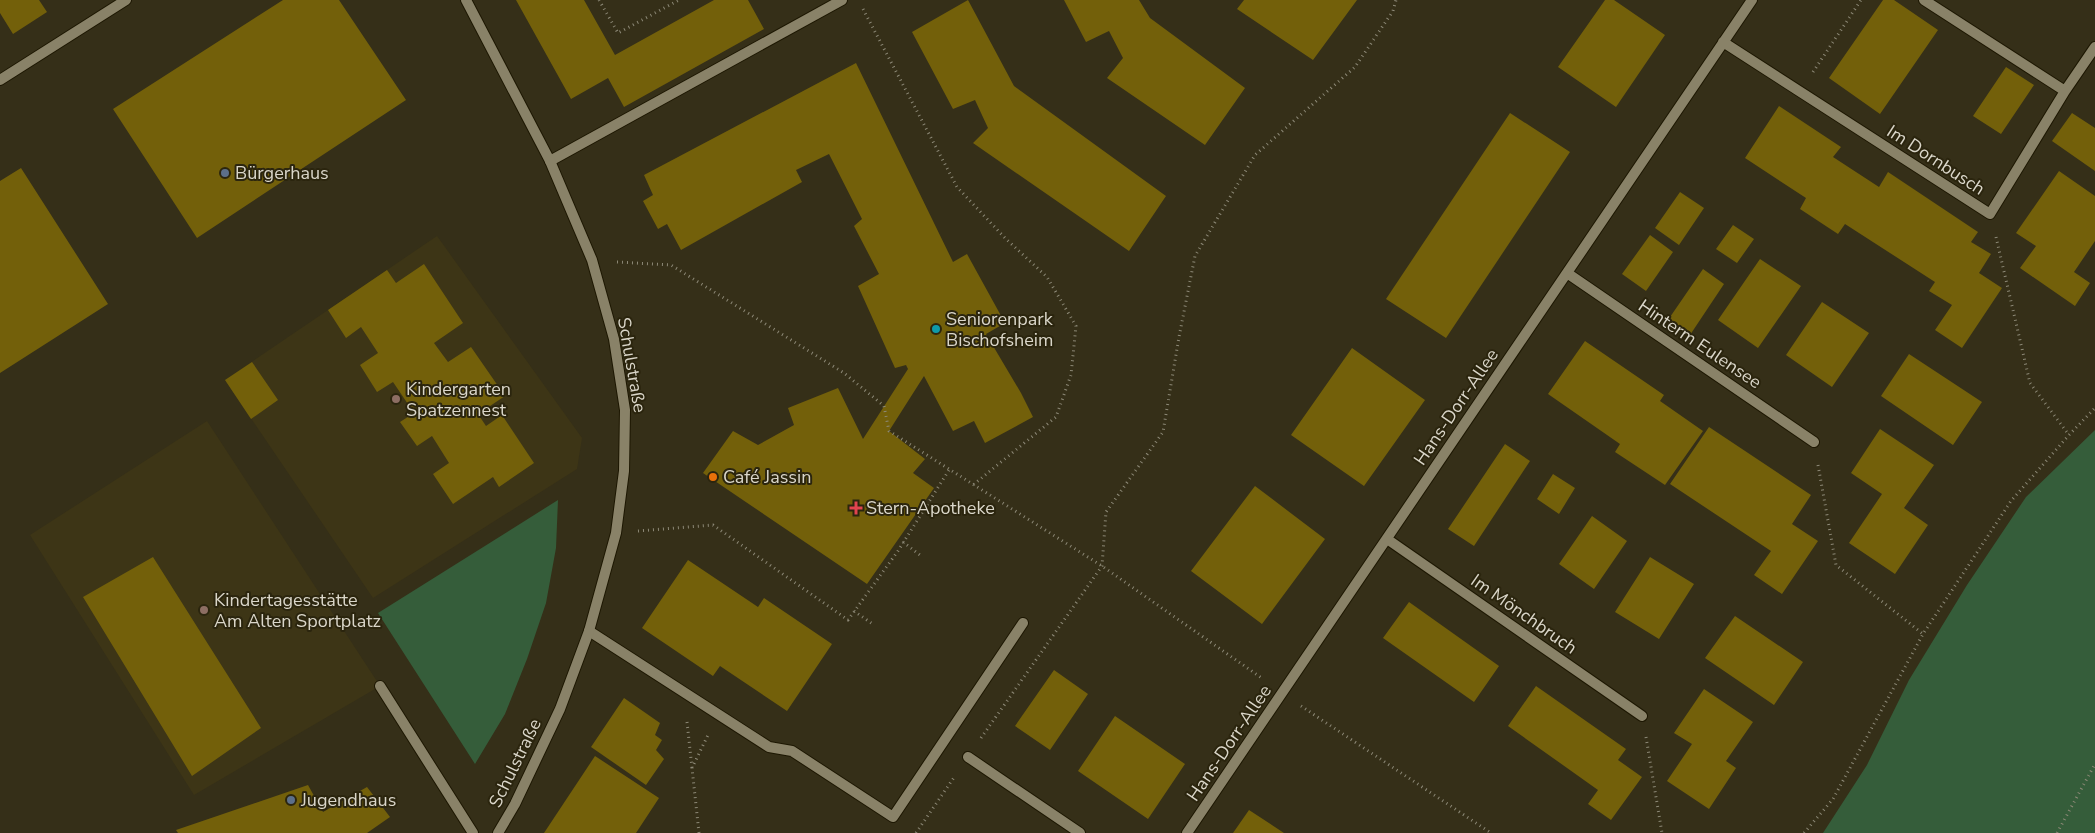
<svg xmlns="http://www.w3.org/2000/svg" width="2095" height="833" font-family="'Nunito Sans',sans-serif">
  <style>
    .built { fill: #3d3516 }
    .green { fill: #355d3a }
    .building { fill: #73600a }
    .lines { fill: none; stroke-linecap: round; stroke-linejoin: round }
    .lane-casing { stroke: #1d1702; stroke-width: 12 }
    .street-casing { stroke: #1d1702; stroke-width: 12 }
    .path { stroke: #8d8977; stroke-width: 3; stroke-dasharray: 1 4; stroke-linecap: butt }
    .lane { stroke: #898268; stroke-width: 10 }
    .street { stroke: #898268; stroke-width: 10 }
    .service-dot { fill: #5c6f8a; stroke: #2b250e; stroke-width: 2 }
    .culture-dot { fill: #0f9aa8; stroke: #2b250e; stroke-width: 2 }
    .education-dot { fill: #8d6e63; stroke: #2b250e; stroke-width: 2 }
    .food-dot { fill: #e8710a; stroke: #2b250e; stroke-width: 2 }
    .health-dot { fill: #e0444e; stroke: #2b250e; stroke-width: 2 }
    .labels { text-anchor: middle; stroke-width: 4; stroke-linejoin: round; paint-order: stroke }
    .street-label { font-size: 18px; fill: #dad6c9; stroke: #2b250e }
    .poi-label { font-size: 18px; fill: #dad6c9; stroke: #2b250e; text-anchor: start }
  </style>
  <rect width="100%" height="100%" fill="#352f18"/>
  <path class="built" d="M437 236 582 438 577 469 373 598 225 380Z
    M207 421 380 686 194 795 30 535Z"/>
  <path class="green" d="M2095 430V833H1823L1867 765 1909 680 1967 585 2026 497Z
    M558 500 556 548 546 603 527 659 505 714 475 764 378 613Z"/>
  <path class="building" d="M0 0H39L47 12 13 34 0 13Z
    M283 0H339L406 100 197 238 113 109Z
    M516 0H584L615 55 714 0H748L764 29 624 107 608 78 571 99Z
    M968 0 1014 86 1166 196 1129 251 973 143 988 128 975 100 953 109 912 32Z
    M1064 0H1139L1150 18 1245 88 1205 145 1107 78 1123 58 1109 31 1086 42Z
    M1244 0H1357L1313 60 1237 9Z
    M1605 0H1614L1665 35 1616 107 1558 67Z
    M1883 0H1894L1938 30 1880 114 1829 78Z
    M856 63 953 262 967 254 1005 323 986 334 1021 393 1033 417 985 443 974 421 953 431 924 376 889 431 925 459 913 473 934 488 867 584 703 473 733 431 758 445 794 425 788 408 838 388 863 439 908 369 906 365 895 368 858 286 879 274 854 226 862 219 829 154 796 170 802 182 681 250 667 224 658 229 643 201 653 195 644 175Z
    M2006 67 2034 85 2001 134 1973 116Z
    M1779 106 1841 147 1833 157 1879 187 1888 172 1978 232 1971 242 1991 254 1979 273 2002 288 1962 348 1935 330 1952 305 1929 291 1935 282 1845 224 1838 234 1800 209 1806 198 1745 158Z
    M1510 113 1570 152 1446 338 1386 299Z
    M2072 113 2095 128V171L2052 141Z
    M21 168 108 304 0 373V181Z
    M2059 171 2095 196V241L2074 272 2090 283 2075 306 2020 268 2036 246 2016 233Z
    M1680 192 1704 208 1679 245 1655 228Z
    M1733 225 1754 239 1737 263 1716 249Z
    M1650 235 1673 252 1646 291 1622 274Z
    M1760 259 1801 286 1758 348 1718 320Z
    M424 264 463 323 434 343 448 362 471 347 505 396 478 414 486 426 502 415 534 463 499 487 493 477 453 504 433 474 449 463 432 436 417 446 400 422 414 413 393 382 377 392 360 365 378 353 361 327 346 338 328 310 387 270 396 283Z
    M1703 269 1724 284 1690 335 1668 320Z
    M1822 302 1869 333 1832 387 1786 355Z
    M1585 341 1664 395 1660 401 1703 431 1665 485 1615 452 1620 444 1548 394Z
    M1352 348 1425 400 1364 486 1291 435Z
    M1909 354 1982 402 1953 445 1881 396Z
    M252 362 278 400 251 419 225 380Z
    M1709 427 1811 495 1792 524 1818 541 1782 594 1754 575 1771 551 1670 484Z
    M1880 429 1934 465 1904 508 1928 525 1895 574 1849 543 1882 494 1851 473Z
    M1505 444 1530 461 1474 546 1448 529Z
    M1553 474 1575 488 1559 514 1537 499Z
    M1255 486 1325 539 1262 624 1191 571Z
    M1592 516 1627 541 1594 589 1559 564Z
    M153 557 261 728 192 776 83 597Z
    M1650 557 1694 584 1659 639 1615 612Z
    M688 560 758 607 764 598 832 644 787 711 720 666 713 676 642 628Z
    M1409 602 1499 666 1474 702 1383 638Z
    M1735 616 1803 662 1774 705 1705 658Z
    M1054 670 1088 694 1050 750 1015 726Z
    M1536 686 1626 749 1618 760 1642 777 1611 820 1588 804 1598 790 1508 726Z
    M1704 689 1753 722 1726 761 1736 768 1709 809 1667 781 1692 744 1674 733Z
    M624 698 660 723 655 735 662 740 656 750 664 759 646 785 591 747Z
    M1115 716 1185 764 1148 819 1078 771Z
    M595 756 659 798 636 833H544Z
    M308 785 323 812 367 787 390 817 367 833H178L176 830Z
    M1249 810 1284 833H1233Z"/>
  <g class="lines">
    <defs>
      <path id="lane" d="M550 161 842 0
        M589 631 769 747 792 751 893 817 1023 623"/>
      <path id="street" d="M466 0 550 161 592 260 614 339 625 410 624 471 616 533 589 631 560 709 515 804 498 833
        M1924 0 2065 91
        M1723 42 1990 214 2065 91 2095 47
        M0 80 126 0
        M1567 273 1814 442
        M1387 539 1642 716
        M380 686 473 833
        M968 757 1080 833
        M1187 833 1752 0"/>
    </defs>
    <use href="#lane" class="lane-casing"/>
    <use href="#street" class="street-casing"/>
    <path class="path" d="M599 0 618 33 679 0
      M863 9 957 187 1005 238 1047 277 1076 326 1071 375 1056 417 973 485
      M1813 72 1861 0
      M1996 237 2030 383 2069 435
      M617 262 671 265 844 373 884 406 889 431 1102 566 1263 679
      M1818 465 1836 565 1923 634
      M638 531 713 525 848 620 898 551 949 470
      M903 542 920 555
      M854 611 874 625
      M1301 706 1491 833
      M687 722 692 768
      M1646 737 1662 833
      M981 738 1102 566 1106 512 1163 432 1179 337 1195 256 1255 155 1355 67 1393 11 1396 0
      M699 833 692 768 708 735
      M916 833 955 776
      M1804 833 1833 799 1923 634 2011 501 2069 435 2095 408
      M2057 833 2095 764"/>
    <use href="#lane" class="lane"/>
    <use href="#street" class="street"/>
  </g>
  <g class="service-dot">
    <circle cx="225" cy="173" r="5"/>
    <circle cx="291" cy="800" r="5"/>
  </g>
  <circle class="culture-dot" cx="936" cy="329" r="5"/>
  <g class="education-dot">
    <circle cx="396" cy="399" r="5"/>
    <circle cx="204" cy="610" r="5"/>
  </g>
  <circle class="food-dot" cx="713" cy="477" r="5"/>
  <path class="health-dot" d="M853.5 500.5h5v5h5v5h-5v5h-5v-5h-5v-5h5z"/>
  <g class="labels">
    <g class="street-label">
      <text transform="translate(1936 160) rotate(33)" y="6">Im Dornbusch</text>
      <text transform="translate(1700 344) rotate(34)" y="6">Hinterm Eulensee</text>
      <text transform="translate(632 365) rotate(80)" y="6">Schulstraße</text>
      <text transform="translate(1456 407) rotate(-56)" y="6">Hans-Dorr-Allee</text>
      <text transform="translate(1524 614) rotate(35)" y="6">Im Mönchbruch</text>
      <text transform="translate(1229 743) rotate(-56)" y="6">Hans-Dorr-Allee</text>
      <text transform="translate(515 763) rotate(-64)" y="6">Schulstraße</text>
    </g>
    <g class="poi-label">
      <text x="235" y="179">Bürgerhaus</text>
      <text x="946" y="325">Seniorenpark<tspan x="946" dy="21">Bischofsheim</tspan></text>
      <text x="406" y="395">Kindergarten<tspan x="406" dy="21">Spatzennest</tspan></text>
      <text x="723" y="483">Café Jassin</text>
      <text x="866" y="514">Stern-Apotheke</text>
      <text x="214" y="606">Kindertagesstätte<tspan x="214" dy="21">Am Alten Sportplatz</tspan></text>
      <text x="301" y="806">Jugendhaus</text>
    </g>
  </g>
</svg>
